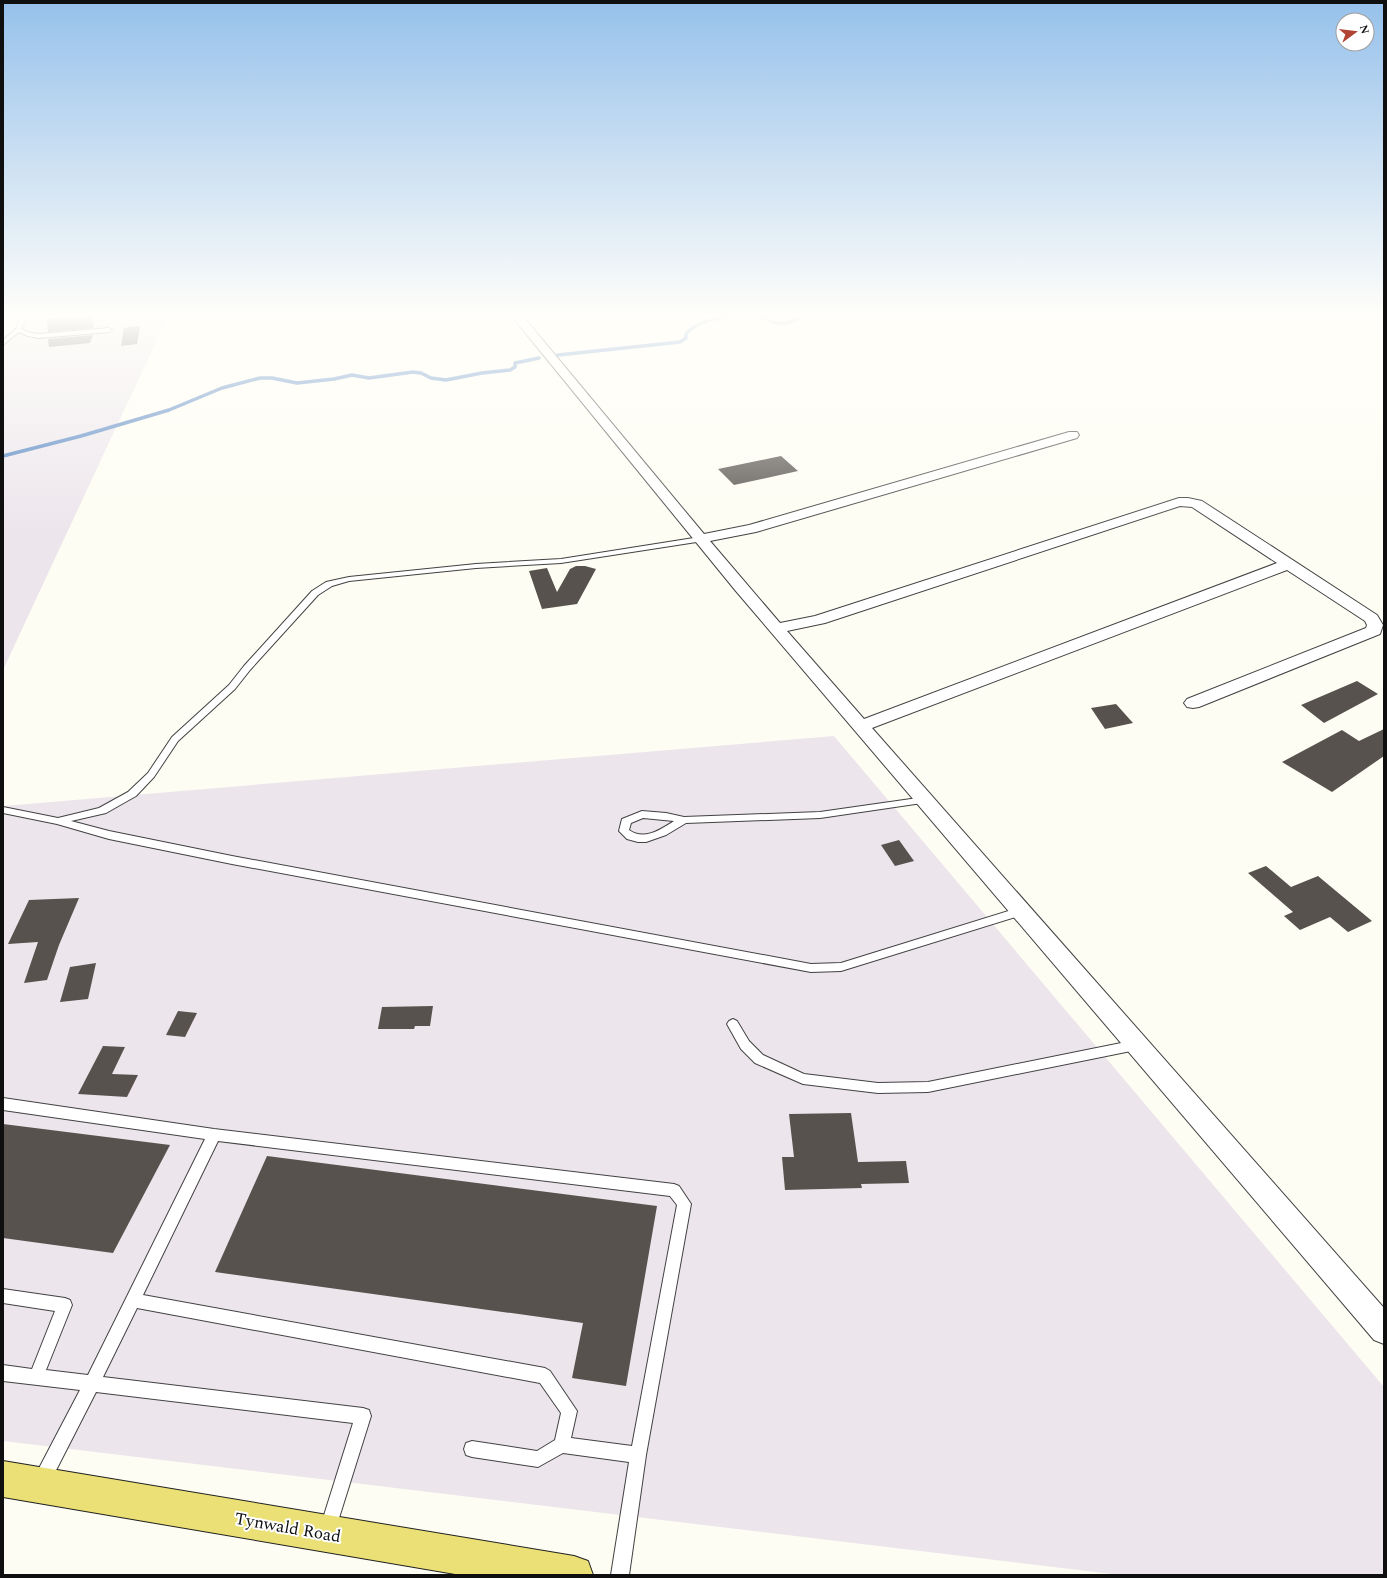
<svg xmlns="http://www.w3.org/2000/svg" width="1387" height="1578" font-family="Spectral,serif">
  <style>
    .industrial { fill: #ece5ec }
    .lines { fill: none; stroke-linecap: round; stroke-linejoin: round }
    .stream { stroke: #4b7ebf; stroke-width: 3.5 }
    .building { fill: #57524d }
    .lane-casing { stroke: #424242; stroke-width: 2 }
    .street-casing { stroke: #424242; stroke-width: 2 }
    .primary-casing { stroke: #202020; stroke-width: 2 }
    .lane { fill: #fff; fill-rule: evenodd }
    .street { fill: #fff; fill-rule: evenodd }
    .primary { fill: #eae076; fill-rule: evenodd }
    .labels { text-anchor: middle; stroke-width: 4; stroke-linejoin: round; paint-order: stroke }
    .near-street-label { font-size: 17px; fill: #0f0f0f; stroke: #fff }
  </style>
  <rect width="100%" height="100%" fill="#fefdf3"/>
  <path class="industrial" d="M23 314H126L125 320 168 316 3 670V344Z
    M834 736 1384 1387V1575H1120L3 1441V806Z"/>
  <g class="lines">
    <path class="stream" d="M758 314C777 327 788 326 807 314
      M869 314 896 317 914 314
      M558 355 680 342 686 338V334C701 316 732 317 754 314
      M3 456 81 436 169 410 222 388 260 378H272L297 383 334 379 352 375 369 378 413 372 421 373 431 378 446 380 482 373 510 370 515 367V363L539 358"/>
  </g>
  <path class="building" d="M86 314H92L94 328 48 332 47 319Z
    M140 326 137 344 121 346 124 328Z
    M93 335 90 343 49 347 48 339Z
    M781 456 798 471 734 485 718 469Z
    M576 566H585L596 569 577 604 542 609 529 571 547 568 557 592 570 569Z
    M1357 681 1378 694 1324 723 1301 705Z
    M1116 704 1133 723 1105 729 1091 708Z
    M1384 729V756L1332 792 1282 762 1342 730 1359 741Z
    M899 840 914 861 895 866 881 845Z
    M1266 866 1291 887 1318 876 1372 921 1348 932 1330 917 1300 930 1284 916 1293 912 1248 873Z
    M79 898 59 945 47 980 24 983 38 942 8 944 29 900Z
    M96 963 88 999 60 1002 70 967Z
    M433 1006 430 1026H415L414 1029H378L382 1007Z
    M178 1011 197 1013 185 1037 166 1035Z
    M103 1046 125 1047 112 1074 138 1075 127 1097 78 1094Z
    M851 1113 858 1162 906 1161 909 1183 861 1184 862 1188 785 1190 782 1157H794L789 1114Z
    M3 1124 170 1145 113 1253 3 1238Z
    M267 1156 657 1206 626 1386 572 1378 583 1323 215 1272Z"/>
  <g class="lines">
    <defs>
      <path id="lane" d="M22 314H28L21 329 31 333 39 334 109 328 112 330 109 332 39 338 28 336 19 332 3 345V340L16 329Z
        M700 537 704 539 703 541 561 563 476 568 349 581 332 586 318 595 250 670 235 689 178 741 154 777 136 796 106 813 71 821 109 831 232 856 811 964 841 963 1021 907 1025 908 1027 911 1025 914 841 971 811 972 232 864 109 839 57 824 3 813V807L58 818 99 808 128 792 148 773 172 737 229 685 244 666 312 591 326 582 349 577 476 564 561 559Z
        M925 797 929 798 930 800 929 802 820 818 686 823 666 835 646 842H638L627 839 619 831 622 819 642 811 666 813 684 817 820 812ZM643 818 674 821C660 830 644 841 629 830L631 823Z
        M733 1019 737 1021 749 1041 763 1055 804 1074 878 1083 928 1082 1136 1040 1140 1041 1142 1045 1140 1049 1136 1050 928 1092 878 1093 803 1084 755 1063 741 1049 727 1024 729 1021Z
        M3 1098 214 1129 674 1184 679 1186 691 1204 646 1455 629 1575H611L629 1462 563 1453 538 1467 472 1457 466 1455 464 1449 466 1443 472 1441 537 1451 555 1440 561 1413 540 1383 137 1308 103 1377 363 1408 369 1410 371 1416 334 1534 328 1536 322 1534 320 1528 353 1423 96 1392 48 1486 42 1488 36 1486 34 1480 36 1474 80 1390 3 1381V1365L32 1369 55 1311 3 1303V1289L65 1298 70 1300 72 1305 46 1370 88 1375 205 1139 3 1110ZM218 1141 670 1196 677 1205 632 1446 571 1438 577 1411 550 1371 545 1368 143 1295Z"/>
      <path id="street" d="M510 314H521L704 534 749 525 1069 432H1077L1079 435 1077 438 756 532 710 541 780 623 815 616 1179 498H1188L1202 501 1377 615 1383 625 1380 634 1199 707 1193 708 1187 707 1184 703 1187 699 1366 628 1367 625 1365 621 1287 570 872 728 1384 1308V1344L1374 1340 735 590ZM1180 506 1192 507 1277 563 864 719 787 631 825 623Z"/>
      <path id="primary" d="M3 1461 574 1556 588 1561 593 1575H461L3 1497Z"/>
    </defs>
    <use href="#lane" class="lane-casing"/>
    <use href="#street" class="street-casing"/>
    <use href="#primary" class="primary-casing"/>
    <use href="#lane" class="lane"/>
    <use href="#street" class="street"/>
    <use href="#primary" class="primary"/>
  </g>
  <linearGradient id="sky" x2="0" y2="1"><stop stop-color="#96c1eb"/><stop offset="0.59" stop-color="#fffefa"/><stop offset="1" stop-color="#fffefa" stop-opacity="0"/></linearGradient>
  <rect width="1387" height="535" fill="url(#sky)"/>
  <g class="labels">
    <g class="near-street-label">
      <text transform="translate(288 1527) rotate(10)" y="6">Tynwald Road</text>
    </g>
  </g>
  <rect width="1387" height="1578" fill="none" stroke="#0f0f0f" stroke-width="8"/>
  <g transform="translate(1355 32) rotate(75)"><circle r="19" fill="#ffffff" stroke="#9f9f9f"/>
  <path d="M0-3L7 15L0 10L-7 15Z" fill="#b14335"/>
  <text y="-6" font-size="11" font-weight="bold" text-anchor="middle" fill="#0f0f0f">N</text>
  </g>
</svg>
